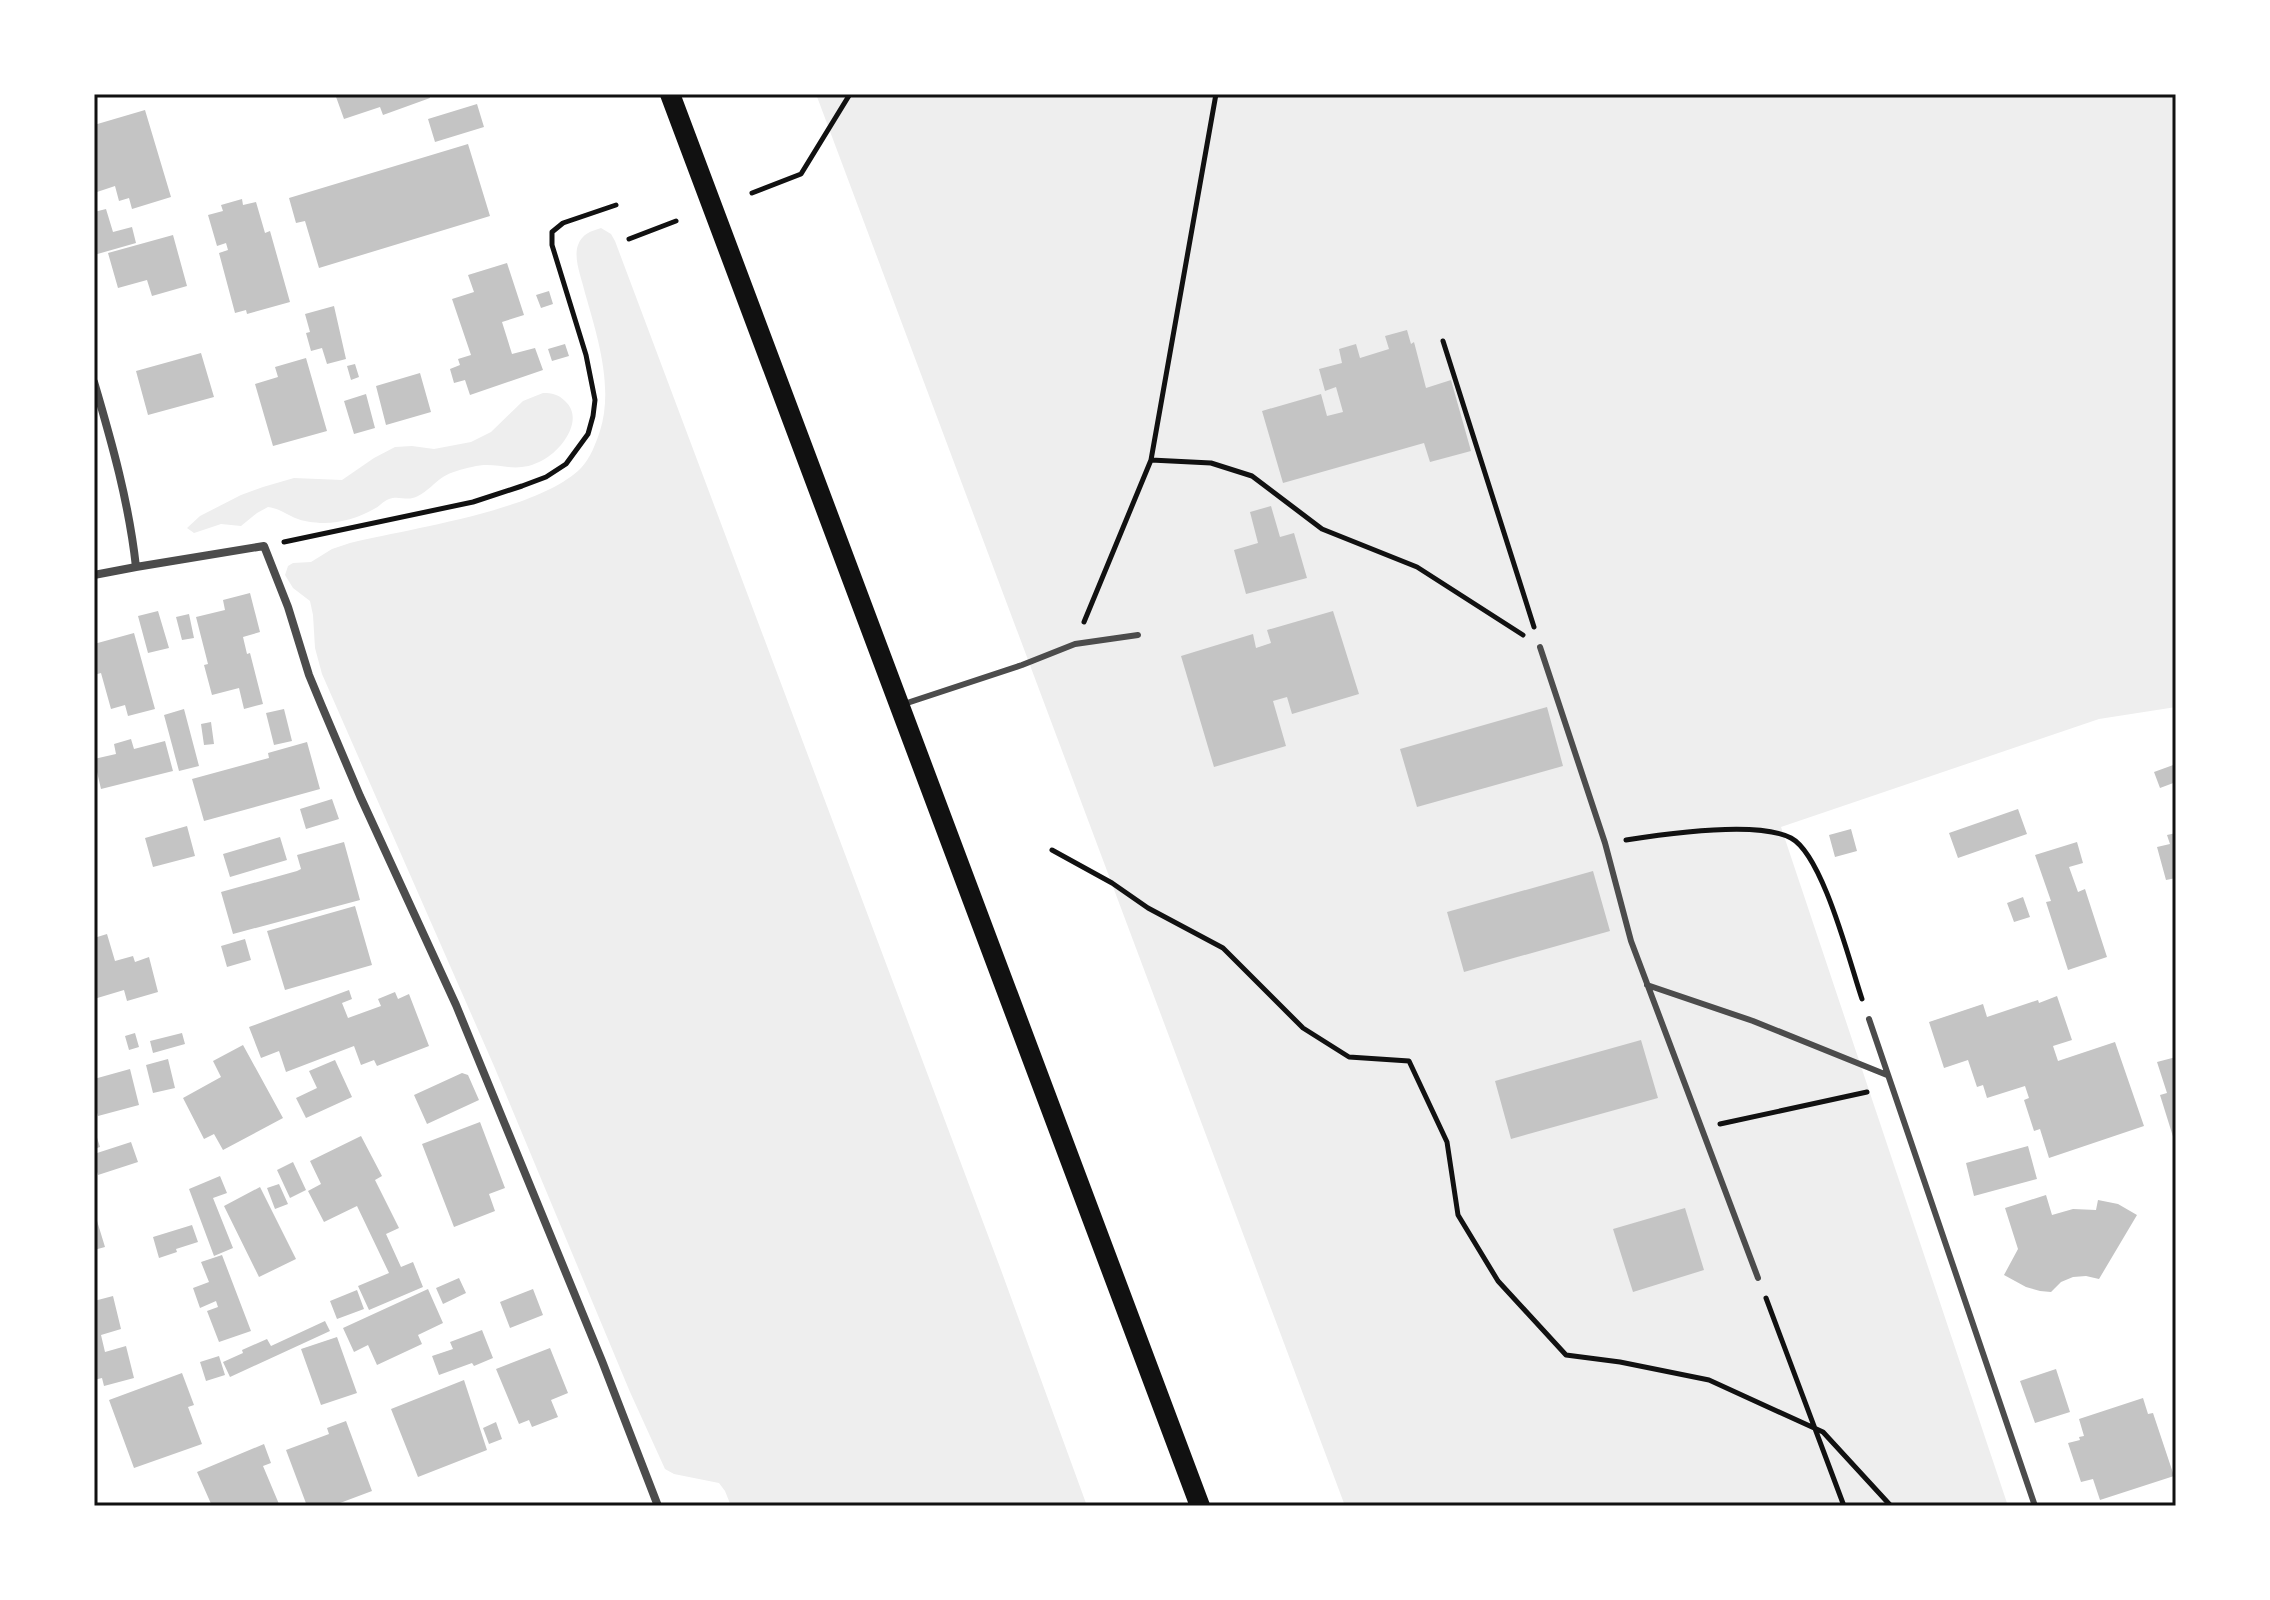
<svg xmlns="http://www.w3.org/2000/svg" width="2270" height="1600" font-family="Lato,sans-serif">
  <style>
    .green { fill: #eee }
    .building { fill: #c4c4c4 }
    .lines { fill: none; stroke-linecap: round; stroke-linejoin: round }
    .path { stroke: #111; stroke-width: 5 }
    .service { stroke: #4c4c4c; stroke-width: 6 }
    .minor { stroke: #4c4c4c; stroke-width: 8 }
    .primary { stroke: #111; stroke-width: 20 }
    .neatline { fill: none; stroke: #111; stroke-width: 3 }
  </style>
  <rect width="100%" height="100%" fill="#fff"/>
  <path class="green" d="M816 94H2176V707L2099 719 1781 827 2008 1506H1345Z
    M601 228 611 234 615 241 1001 1270 1087 1506H731L725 1491 719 1483 674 1474 665 1469 630 1392 494 1066 322 674 315 648 313 615 310 601 293 588 285 575 288 566 293 563 311 562 332 549 350 543C411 528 538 511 581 468 590 459 596 443 600 431 614 387 597 335 585 293 582 279 573 259 578 245 582 234 591 231 601 228Z
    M543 393C552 393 558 394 565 401 585 419 562 450 543 460 514 476 499 460 472 467 462 469 451 472 443 477 434 483 428 491 418 496 407 502 399 495 389 499 383 501 379 507 374 509 358 518 338 524 320 523 310 522 300 521 291 516 283 512 277 508 268 507L257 513 241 526 221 524 194 533 187 528 200 516 241 495 263 487 294 478 342 480 374 458 395 447 412 446 434 449 471 442 491 432 523 401Z"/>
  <path class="building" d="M335 94H429L430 98 383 115 380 107 344 119Z
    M477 104 484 127 435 142 428 119Z
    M145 110 171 197 132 209 129 198 119 201 115 186 94 193V125Z
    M468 144 490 216 319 268 305 221 296 223 289 198Z
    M242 199 243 205 256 202 265 233 270 231 290 302 247 314 246 310 235 313 219 253 228 250 226 243 217 246 208 215 223 211 221 205Z
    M106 209 113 232 132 227 136 243 94 255V212Z
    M173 235 187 286 152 296 147 280 118 288 108 253Z
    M507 263 524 315 502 322 512 354 535 348 543 370 470 395 465 380 454 383 450 369 460 365 458 359 471 355 452 299 474 292 468 275Z
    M549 291 553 304 541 308 536 295Z
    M334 306 346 359 327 364 322 348 311 351 306 333 310 332 305 314Z
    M1407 330 1411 344 1414 342 1426 388 1451 380 1471 451 1430 462 1424 443 1283 483 1262 411 1321 394 1327 416 1343 412 1336 387 1325 391 1319 369 1342 363 1339 349 1356 344 1360 358 1389 349 1385 336Z
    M565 344 569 356 552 361 548 349Z
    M201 353 214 397 148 415 136 371Z
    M306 358 327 431 273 446 255 384 278 377 275 367Z
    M355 364 359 377 351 380 347 366Z
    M420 373 431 412 386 425 376 386Z
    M366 394 375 428 354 434 344 401Z
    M1271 506 1280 537 1294 533 1307 578 1246 594 1234 550 1258 543 1250 512Z
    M250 593 260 632 243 637 247 654 250 653 263 704 244 709 239 688 212 695 204 665 208 664 196 617 225 610 223 600Z
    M158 611 169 648 148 653 138 616Z
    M1333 611 1359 694 1292 714 1287 697 1273 701 1286 746 1214 767 1181 656 1253 634 1256 648 1271 643 1267 630Z
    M189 614 194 638 182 640 176 617Z
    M134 633 155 709 128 716 125 705 111 709 101 673 94 675V644Z
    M1547 707 1563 766 1417 807 1400 749Z
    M184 709 199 766 179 771 164 715Z
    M284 709 292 741 274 745 266 713Z
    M211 722 214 744 204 745 201 724Z
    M131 739 134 749 165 741 173 771 101 789 94 759 116 754 114 744Z
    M307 742 320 789 204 821 192 779 269 758 268 753Z
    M2176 764V782L2160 788 2154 772Z
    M332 799 339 819 306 829 300 809Z
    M2018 809 2027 834 1958 858 1949 833Z
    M187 826 195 856 153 867 145 838Z
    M1851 829 1857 851 1835 857 1829 835Z
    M2176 833V878L2166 880 2157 847 2170 844 2167 835Z
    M280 837 287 860 230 877 223 854Z
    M344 842 360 900 233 934 221 892 297 871 301 869 297 855Z
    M2077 842 2083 863 2069 867 2078 892 2085 889 2107 957 2068 970 2046 902 2051 901 2035 855Z
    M1593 871 1610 931 1464 972 1447 912Z
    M2023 897 2030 917 2014 922 2007 903Z
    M355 906 372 965 285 990 267 931Z
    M107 934 115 961 133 956 135 962 149 957 158 992 127 1001 124 990 94 999V967H96L94 938Z
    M245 939 251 960 227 967 221 946Z
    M349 990 352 999 342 1003 348 1018 381 1006 378 999 395 992 398 999 409 994 429 1046 377 1066 374 1060 361 1065 354 1046 286 1072 279 1051 261 1058 249 1027Z
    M2057 996 2072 1040 2053 1046 2058 1061 2115 1042 2144 1126 2049 1158 2040 1129 2034 1131 2024 1100 2029 1098 2025 1086 1987 1098 1983 1085 1977 1087 1968 1060 1944 1068 1929 1022 1983 1004 1987 1017 2038 1000 2039 1003Z
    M135 1033 139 1047 129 1050 125 1036Z
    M182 1033 185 1044 153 1053 150 1041Z
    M1641 1040 1658 1098 1511 1139 1495 1081Z
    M243 1045 283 1118 223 1150 214 1134 204 1139 183 1098 221 1077 213 1061Z
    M2176 1057V1143H2175L2160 1095 2167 1093 2157 1062Z
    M168 1059 175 1088 153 1093 146 1065Z
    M335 1060 352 1097 306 1118 296 1098 317 1088 309 1071Z
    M130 1069 139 1105 98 1116 94 1102V1079Z
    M462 1073 468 1075 479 1100 427 1124 414 1095Z
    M480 1122 505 1188 489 1194 495 1211 454 1227 422 1144Z
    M94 1128 100 1147 94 1149Z
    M361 1136 382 1176 375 1180 399 1228 386 1234 401 1267 413 1262 423 1287 369 1310 358 1286 389 1273 357 1206 324 1222 308 1191 321 1184 310 1161Z
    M131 1142 138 1162 98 1175 94 1162V1154Z
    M2028 1146 2037 1179 1974 1196 1966 1163Z
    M293 1162 306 1190 290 1198 277 1170Z
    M220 1176 227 1193 213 1198 233 1248 214 1256 189 1189Z
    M279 1184 288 1204 275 1209 267 1188Z
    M260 1187 296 1259 259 1277 224 1206Z
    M2046 1195 2052 1215 2073 1209 2096 1210 2098 1200 2118 1204 2137 1215 2099 1279 2086 1276 2073 1277 2061 1282 2051 1292 2040 1291 2026 1287 2004 1275 2018 1249 2005 1208Z
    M1685 1208 1704 1270 1633 1292 1613 1229Z
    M94 1211 105 1247 94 1250Z
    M192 1225 198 1242 176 1249 177 1252 159 1258 153 1237Z
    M222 1255 251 1331 219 1342 207 1311 218 1307 216 1301 200 1308 193 1288 209 1282 201 1262Z
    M459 1278 466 1293 443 1304 436 1288Z
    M428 1289 443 1323 418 1335 422 1344 377 1365 368 1345 354 1352 343 1328Z
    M533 1289 543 1315 510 1328 500 1302Z
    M357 1290 364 1309 337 1319 330 1301Z
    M113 1296 121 1329 101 1335 105 1352 126 1346 134 1378 104 1386 102 1378 94 1380V1301Z
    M325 1321 330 1331 230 1377 223 1362 243 1353 242 1350 267 1339 271 1346Z
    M482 1330 493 1358 474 1366 472 1363 439 1375 432 1356 453 1349 450 1342Z
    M337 1337 357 1393 321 1405 301 1349Z
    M550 1348 568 1393 551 1400 558 1417 532 1427 529 1420 519 1424 496 1369Z
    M219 1356 225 1375 206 1381 200 1362Z
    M2056 1369 2070 1412 2035 1423 2020 1381Z
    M182 1373 194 1405 188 1407 202 1444 134 1468 109 1400Z
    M464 1380 487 1450 418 1477 391 1409Z
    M2143 1398 2148 1414 2153 1413 2174 1476 2100 1500 2093 1479 2081 1482 2068 1443 2080 1440 2079 1437 2084 1436 2079 1419Z
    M346 1421 372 1491 332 1506H307L286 1450 329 1434 327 1428Z
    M496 1422 502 1439 489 1444 483 1428Z
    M264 1444 271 1463 263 1466 279 1504 273 1506H237L236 1503 228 1506H212L197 1472Z"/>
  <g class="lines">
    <path class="path" d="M752 193 801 174 850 94
      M629 239 676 221
      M1443 341 1534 627
      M1151 460 1211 463 1252 476 1322 529 1417 567 1523 635
      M284 542 473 502 522 486 546 477 566 464 588 434 593 416 595 400 586 355 552 245V232L563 223 616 205
      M1084 622 1151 460 1216 94
      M1626 840C1664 834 1757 820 1791 838 1823 855 1850 964 1862 999
      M1052 850 1112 883 1148 908 1223 948 1303 1028 1349 1057 1409 1061 1447 1142 1458 1215 1498 1281 1566 1355 1620 1362 1709 1380 1823 1432 1891 1506
      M1720 1124 1867 1092
      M1766 1298 1844 1506"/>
    <path class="service" d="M1540 647 1605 843 1631 941 1758 1278
      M904 704 1022 665 1075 644 1138 635
      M1647 985 1753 1021 1887 1075
      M1869 1019 2035 1506"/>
    <path class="minor" d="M94 382C112 443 129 503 136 567L264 546 288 607 309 675 321 704 360 796 456 1005 602 1361 658 1506
      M94 575 136 567"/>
    <path class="primary" d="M670 94 1200 1506"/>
  </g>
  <rect width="2270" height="1600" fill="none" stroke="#ffffff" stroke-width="192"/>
  <rect x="96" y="96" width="2078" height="1408" class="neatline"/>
</svg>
